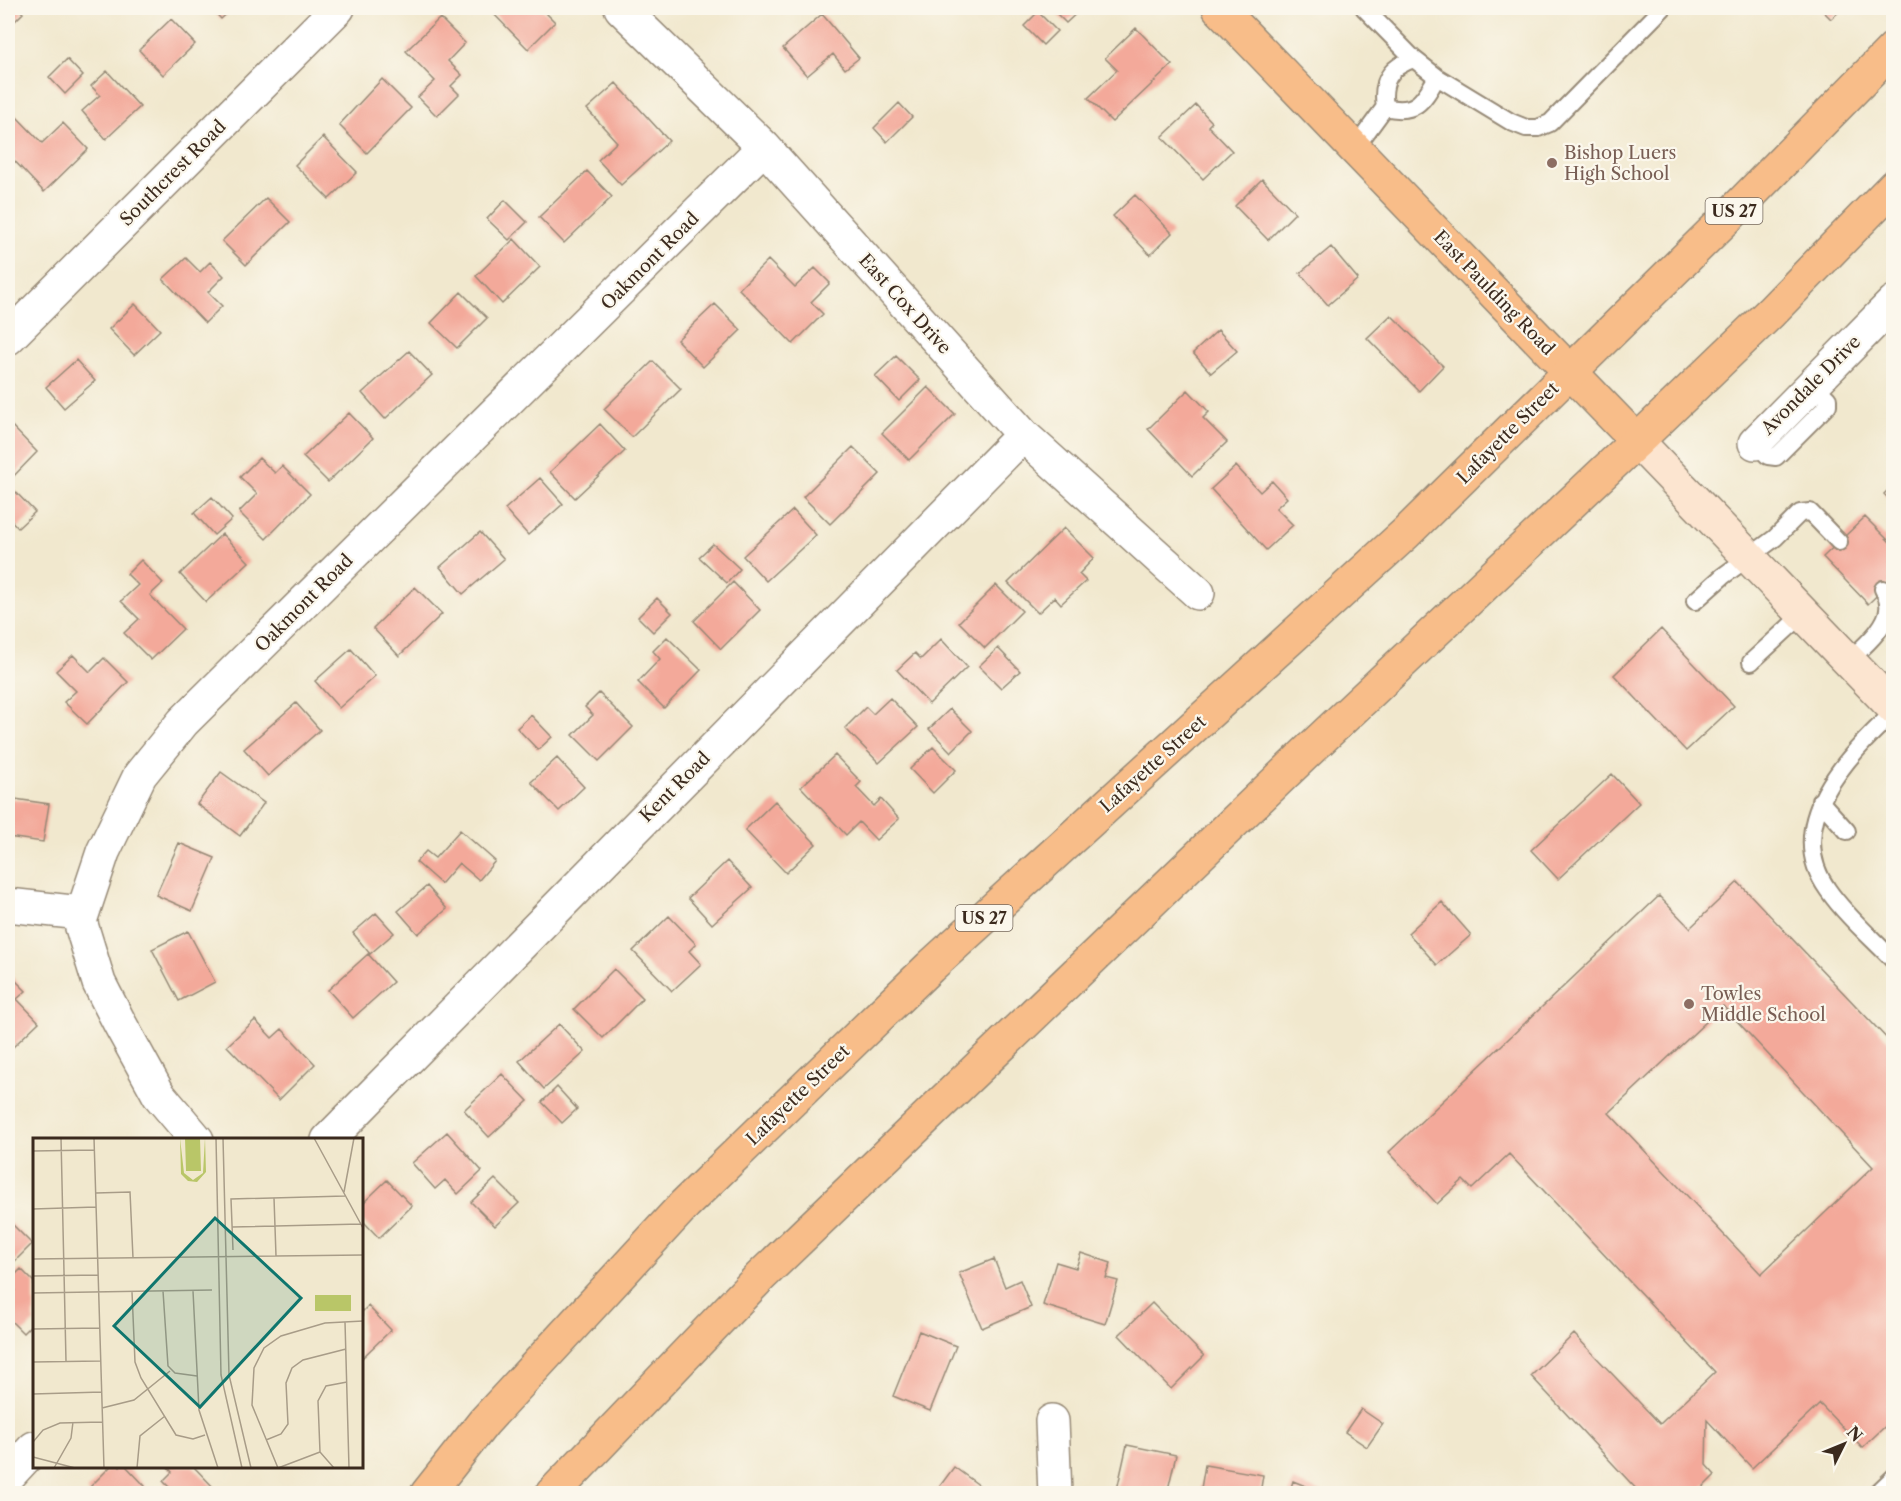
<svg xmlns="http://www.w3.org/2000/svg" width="1901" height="1501" font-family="'Libre Caslon Text',serif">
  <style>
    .building { fill: #f3a99a; fill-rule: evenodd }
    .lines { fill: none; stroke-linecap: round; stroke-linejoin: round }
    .lane-casing { stroke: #968976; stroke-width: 20 }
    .street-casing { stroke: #968976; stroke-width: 36 }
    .secondary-casing { stroke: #968976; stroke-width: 36 }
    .primary-casing { stroke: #968976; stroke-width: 36 }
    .highway-casing { stroke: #968976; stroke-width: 36 }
    .lane { stroke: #fff; stroke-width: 16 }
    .street { stroke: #fff; stroke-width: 33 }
    .secondary { stroke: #fce5d0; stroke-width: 33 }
    .primary { stroke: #f8bd89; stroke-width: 33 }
    .highway { stroke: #f8bd89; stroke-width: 33 }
    .education-dot { fill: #8d6e63; stroke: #fbf7ec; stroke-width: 2 }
    .labels { text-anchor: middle; stroke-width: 4.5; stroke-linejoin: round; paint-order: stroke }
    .shield { fill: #fbf7ec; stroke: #75685c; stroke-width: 1.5 }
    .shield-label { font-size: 16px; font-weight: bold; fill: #3b2a1e }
    .education-label { font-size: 18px; fill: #785e54; stroke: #fbf7ec; text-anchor: start }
    .street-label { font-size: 18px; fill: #3b2a1e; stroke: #fbf7ec }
    .inset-road { fill: none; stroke: #a89c88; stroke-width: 1.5 }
    .view { fill: #0f766e; fill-opacity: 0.15; stroke: #0f766e; stroke-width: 3 }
    .inset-edge { fill: none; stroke: #3b2a1e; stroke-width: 3 }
  </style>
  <rect width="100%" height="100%" fill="#fbf7ec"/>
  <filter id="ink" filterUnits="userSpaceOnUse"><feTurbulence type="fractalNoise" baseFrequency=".0167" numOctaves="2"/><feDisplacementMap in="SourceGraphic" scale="12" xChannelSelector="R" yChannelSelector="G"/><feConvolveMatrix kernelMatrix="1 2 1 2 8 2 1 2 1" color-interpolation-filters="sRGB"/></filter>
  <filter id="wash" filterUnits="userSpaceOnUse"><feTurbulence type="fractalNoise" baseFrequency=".008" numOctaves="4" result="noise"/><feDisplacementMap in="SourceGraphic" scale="24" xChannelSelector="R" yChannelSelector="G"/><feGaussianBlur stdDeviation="1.35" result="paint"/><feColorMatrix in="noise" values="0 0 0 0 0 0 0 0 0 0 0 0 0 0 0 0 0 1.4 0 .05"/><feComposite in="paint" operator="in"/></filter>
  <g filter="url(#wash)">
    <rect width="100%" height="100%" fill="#f1e8ce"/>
    <g id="blocks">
      <path class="building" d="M8 8H17L23 13 8 28Z
        M211 8H233L221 19Z
        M488 8H541L555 22 528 49Z
        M1051 8H1082L1066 23Z
        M1820 8H1843L1831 19Z
        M1038 12 1057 31 1043 45 1024 26Z
        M822 14 859 58 845 69 833 54 807 76 783 48Z
        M440 18 465 43 448 61 462 75 451 86 459 94 437 116 418 97 435 81 406 51Z
        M171 19 195 44 163 75 139 50Z
        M1136 28 1172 65 1112 122 1088 98 1117 70 1105 58Z
        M67 59 83 76 65 94 49 77Z
        M107 71 140 107 106 139 82 111 100 95 91 86Z
        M382 79 411 108 367 153 339 125Z
        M616 83 669 141 621 185 598 160 617 142 587 109Z
        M899 103 912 117 887 142 874 128Z
        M1196 105 1212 122 1208 126 1232 151 1203 179 1162 137Z
        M13 113 42 143 63 123 88 149 44 192 8 154V119Z
        M323 137 357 172 329 199 295 165Z
        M587 171 612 197 564 243 539 217Z
        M1262 179 1295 213 1268 240 1235 206Z
        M1135 195 1172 233 1150 255 1113 216Z
        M266 198 290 222 246 265 222 241Z
        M505 200 527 222 509 240 487 219Z
        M514 239 540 267 502 304 476 276Z
        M1331 247 1358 279 1328 305 1300 273Z
        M186 258 200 272 210 262 224 276 208 292 222 306 205 323 163 279Z
        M768 260 795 287 815 268 830 283 811 302 823 314 793 344 739 289Z
        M461 292 487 318 457 348 431 323Z
        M135 304 160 330 134 355 109 329Z
        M715 304 741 330 703 367 677 340Z
        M1391 315 1443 366 1419 391 1367 338Z
        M1218 330 1237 351 1211 373 1193 353Z
        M409 351 432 375 385 419 362 393Z
        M896 356 920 380 899 401 875 376Z
        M76 360 95 381 64 408 46 387Z
        M653 361 681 389 632 437 604 409Z
        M928 387 955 414 909 460 882 433Z
        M1188 390 1209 412 1203 418 1227 442 1192 476 1148 429Z
        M349 413 373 438 328 482 303 457Z
        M8 422 37 452 8 482Z
        M600 424 625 451 575 498 550 472Z
        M853 447 880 474 830 524 803 497Z
        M259 458 275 473 282 466 310 494 266 539 239 512 257 494 240 477Z
        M1236 466 1260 492 1272 481 1287 498 1276 508 1293 525 1266 550 1211 489Z
        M540 478 563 504 528 535 505 509Z
        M1894 484V504L1884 494Z
        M10 486 35 512 18 528 8 517V488Z
        M212 497 232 519 214 535 194 513Z
        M793 510 816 535 766 581 743 556Z
        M1865 517 1894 546V579L1868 604 1823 557Z
        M1064 528 1094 558 1079 574 1086 581 1061 604 1055 597 1038 613 1008 583Z
        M480 532 504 559 463 594 440 567Z
        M222 534 249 562 206 602 180 574Z
        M713 544 740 569 727 583 699 557Z
        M141 560 163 583 150 595 183 629 151 660 124 633 139 619 121 601 138 585 127 574Z
        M733 582 760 610 721 649 694 621Z
        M996 585 1022 611 985 648 959 622Z
        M415 587 442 614 399 656 373 628Z
        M657 598 672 613 653 632 638 617Z
        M1661 629 1734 706 1686 751 1614 675Z
        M667 637 701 670 664 708 638 682 660 659 653 651Z
        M941 639 967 667 929 704 897 670 915 653 921 659Z
        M998 648 1020 671 1001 688 979 666Z
        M351 649 375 676 339 708 315 681Z
        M73 655 90 672 104 658 128 682 87 724 64 702 76 691 56 671Z
        M599 693 633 727 599 761 573 735 593 715 585 707Z
        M890 698 918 727 879 763 845 728 866 707 873 714Z
        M296 703 320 730 268 776 244 749Z
        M950 709 972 731 951 752 929 729Z
        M531 715 552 737 538 750 517 728Z
        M933 747 956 770 933 793 910 769Z
        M835 755 861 782 856 787 874 806 881 799 899 819 876 840 859 822 846 835 801 787Z
        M557 758 584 787 559 811 531 782Z
        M221 772 264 803 240 836 197 804Z
        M1612 774 1639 803 1558 879 1531 850Z
        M8 798 49 804 43 842 8 837Z
        M775 801 816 844 786 873 745 830Z
        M460 830 495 861 479 880 459 863 441 884 416 862 426 851 435 858Z
        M179 843 215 858 192 911 156 895Z
        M727 861 752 888 712 924 688 898Z
        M1738 882 1894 1046V1418L1862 1448 1820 1404 1752 1468 1707 1420 1706 1465 1715 1475 1696 1494H1641L1531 1376 1574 1334 1660 1424 1715 1372 1509 1154 1472 1189 1463 1180 1437 1204 1389 1152 1659 896 1690 928ZM1723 1006 1873 1167 1761 1274 1609 1113Z
        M427 886 447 909 418 934 398 911Z
        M1442 902 1471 935 1437 965 1408 933Z
        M376 913 394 933 370 954 353 933Z
        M669 916 696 944 689 951 701 964 672 991 633 951Z
        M188 931 215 982 179 1001 152 949Z
        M368 954 393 982 353 1018 328 990Z
        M614 969 643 998 603 1038 574 1009Z
        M8 973 26 991 17 999 39 1022 13 1047 8 1042Z
        M255 1020 272 1038 282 1029 315 1064 279 1100 227 1046Z
        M559 1024 585 1052 544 1089 519 1061Z
        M502 1074 528 1101 489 1137 464 1110Z
        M557 1087 577 1109 562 1123 542 1102Z
        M447 1132 482 1171 458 1194 445 1180 435 1189 412 1163Z
        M495 1179 519 1203 495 1226 471 1202Z
        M387 1180 412 1206 379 1238 362 1220V1204Z
        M11 1223 32 1244 14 1262 8 1256V1226Z
        M1081 1253 1111 1263 1106 1278 1118 1281 1105 1324 1043 1305 1056 1262 1076 1268Z
        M994 1259 1005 1287 1020 1280 1031 1307 982 1328 959 1273Z
        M21 1269 34 1282V1322L23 1333 8 1318V1298L15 1290 8 1282Z
        M1152 1303 1204 1356 1171 1389 1119 1335Z
        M368 1306 391 1330 362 1358V1312Z
        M919 1331 956 1346 930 1411 893 1396Z
        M1361 1409 1383 1424 1367 1447 1345 1432Z
        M1127 1445 1176 1455 1167 1494H1116Z
        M1205 1465 1263 1475 1260 1494H1200Z
        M111 1466H126L145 1486 138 1494H90L87 1490Z
        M167 1466H193L216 1490 213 1494H176L163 1481 172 1472Z
        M954 1467 991 1494H934Z
        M1293 1481 1323 1493V1494H1289Z"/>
    </g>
  </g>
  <g filter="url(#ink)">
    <use href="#blocks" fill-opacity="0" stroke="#968976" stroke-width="1.5"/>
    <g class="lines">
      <defs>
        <path id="lane" d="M1364 8 1414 59 1437 77 1511 122 1526 128H1538L1550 123 1663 8
          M1385 107C1381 82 1389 67 1414 59
          M1355 148 1385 107C1416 115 1423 101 1437 77
          M1755 443 1768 456 1776 457 1828 405V399L1813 384
          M1695 601 1723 576 1775 538 1800 513 1810 512 1839 542
          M1848 661C1861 649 1892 624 1888 603 1888 599 1885 593 1883 589
          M1751 662 1803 614
          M1894 712C1847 756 1781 824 1828 890 1846 916 1872 938 1894 961
          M1820 801 1847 831
          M1876 1494 1894 1477"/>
        <path id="street" d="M621 8 764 147 1023 435 1198 593
          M8 338 338 8
          M1755 443 1894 302
          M8 905 81 913
          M197 1140 159 1095 120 1024 99 983 80 921 103 852 140 775 183 722 764 147
          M328 1140 1023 435
          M1052 1421 1055 1494
          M8 1476 34 1448"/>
        <path id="secondary" d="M1637 441 1894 708"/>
        <path id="primary" d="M1219 8 1637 441"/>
        <path id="highway" d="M427 1494 484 1422 685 1204 930 967 1406 533 1735 210 1894 48
          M552 1494 760 1277 1306 753 1637 441 1771 312 1894 186"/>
      </defs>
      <use href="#lane" class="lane-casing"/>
      <use href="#street" class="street-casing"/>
      <use href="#secondary" class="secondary-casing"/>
      <use href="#primary" class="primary-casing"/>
      <use href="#highway" class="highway-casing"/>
      <use href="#lane" class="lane"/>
      <use href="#street" class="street"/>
      <use href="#secondary" class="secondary"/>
      <use href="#primary" class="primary"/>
      <use href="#highway" class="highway"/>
    </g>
  </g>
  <g class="education-dot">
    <circle cx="1552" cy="163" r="6"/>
    <circle cx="1689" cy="1004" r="6"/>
  </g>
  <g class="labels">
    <g class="shield">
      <rect x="1705.5" y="198" width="57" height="26" rx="4.5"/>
      <rect x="955.5" y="905" width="57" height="26" rx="4.5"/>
    </g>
    <g class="shield-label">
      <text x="1734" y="217">US 27</text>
      <text x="984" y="924">US 27</text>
    </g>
    <g class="education-label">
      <text x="1564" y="159">Bishop Luers<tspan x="1564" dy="21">High School</tspan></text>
      <text x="1701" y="1000">Towles<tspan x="1701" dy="21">Middle School</tspan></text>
    </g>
    <g class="street-label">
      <text transform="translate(173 173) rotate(-45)" y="6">Southcrest Road</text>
      <text transform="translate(650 261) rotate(-45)" y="6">Oakmont Road</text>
      <text transform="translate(1494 293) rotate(46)" y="6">East Paulding Road</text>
      <text transform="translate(905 304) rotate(48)" y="6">East Cox Drive</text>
      <text transform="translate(1811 385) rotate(-45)" y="6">Avondale Drive</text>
      <text transform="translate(1508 433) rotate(-45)" y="6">Lafayette Street</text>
      <text transform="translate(304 603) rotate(-45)" y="6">Oakmont Road</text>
      <text transform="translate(1153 764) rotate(-42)" y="6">Lafayette Street</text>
      <text transform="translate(675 787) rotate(-45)" y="6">Kent Road</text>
      <text transform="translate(798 1095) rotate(-44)" y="6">Lafayette Street</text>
    </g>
  </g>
  <g transform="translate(33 1138)">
    <rect width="330" height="330" fill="#f1e8ce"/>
    <path d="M147 0 151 35 160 42 170 35 172 0 173 34 164 44 155 43 148 36ZM152 0H167L168 33H153ZM282 157H318V173H282Z" fill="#b9c668"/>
    <path class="inset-road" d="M28 0 33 223M61 0 71 330M183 0 188 237 209 330M190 0 196 237 218 330M281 0 330 90M0 13 61 12M311 54 321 0M63 55 97 54 100 120M241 60 243 118M0 71 63 69M199 89 328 86M200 112 198 61 312 58M0 121 330 117M0 138 65 137M130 153 135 228 142 235 164 238M160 153 166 272 185 330M99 154 102 224 108 240 143 297 160 301 172 297M0 155 179 152M312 184 316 330M0 191 67 190M0 224 67 223M0 256 69 254M69 270 101 262 137 233M233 302 248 296 255 286 253 245 259 230 270 222 313 211M0 304 10 292 27 285 69 284M287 314 245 330 219 267 221 230 231 210 248 198 292 185 330 183M0 319 42 330M21 330 38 300 40 284M104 330 107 298 132 278M301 330 287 314 285 263 293 248 314 244"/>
    <path class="view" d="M182 80 268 160 167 269 81 188Z"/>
    <rect width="330" height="330" class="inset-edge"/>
  </g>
  <rect width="1901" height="1501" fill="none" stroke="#fbf7ec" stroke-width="30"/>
  <g transform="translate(1844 1444) rotate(47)" stroke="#fbf7ec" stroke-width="4.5" paint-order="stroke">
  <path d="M0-4.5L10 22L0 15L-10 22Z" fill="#3b2a1e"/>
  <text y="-9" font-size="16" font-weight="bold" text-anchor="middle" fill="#3b2a1e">N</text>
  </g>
</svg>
